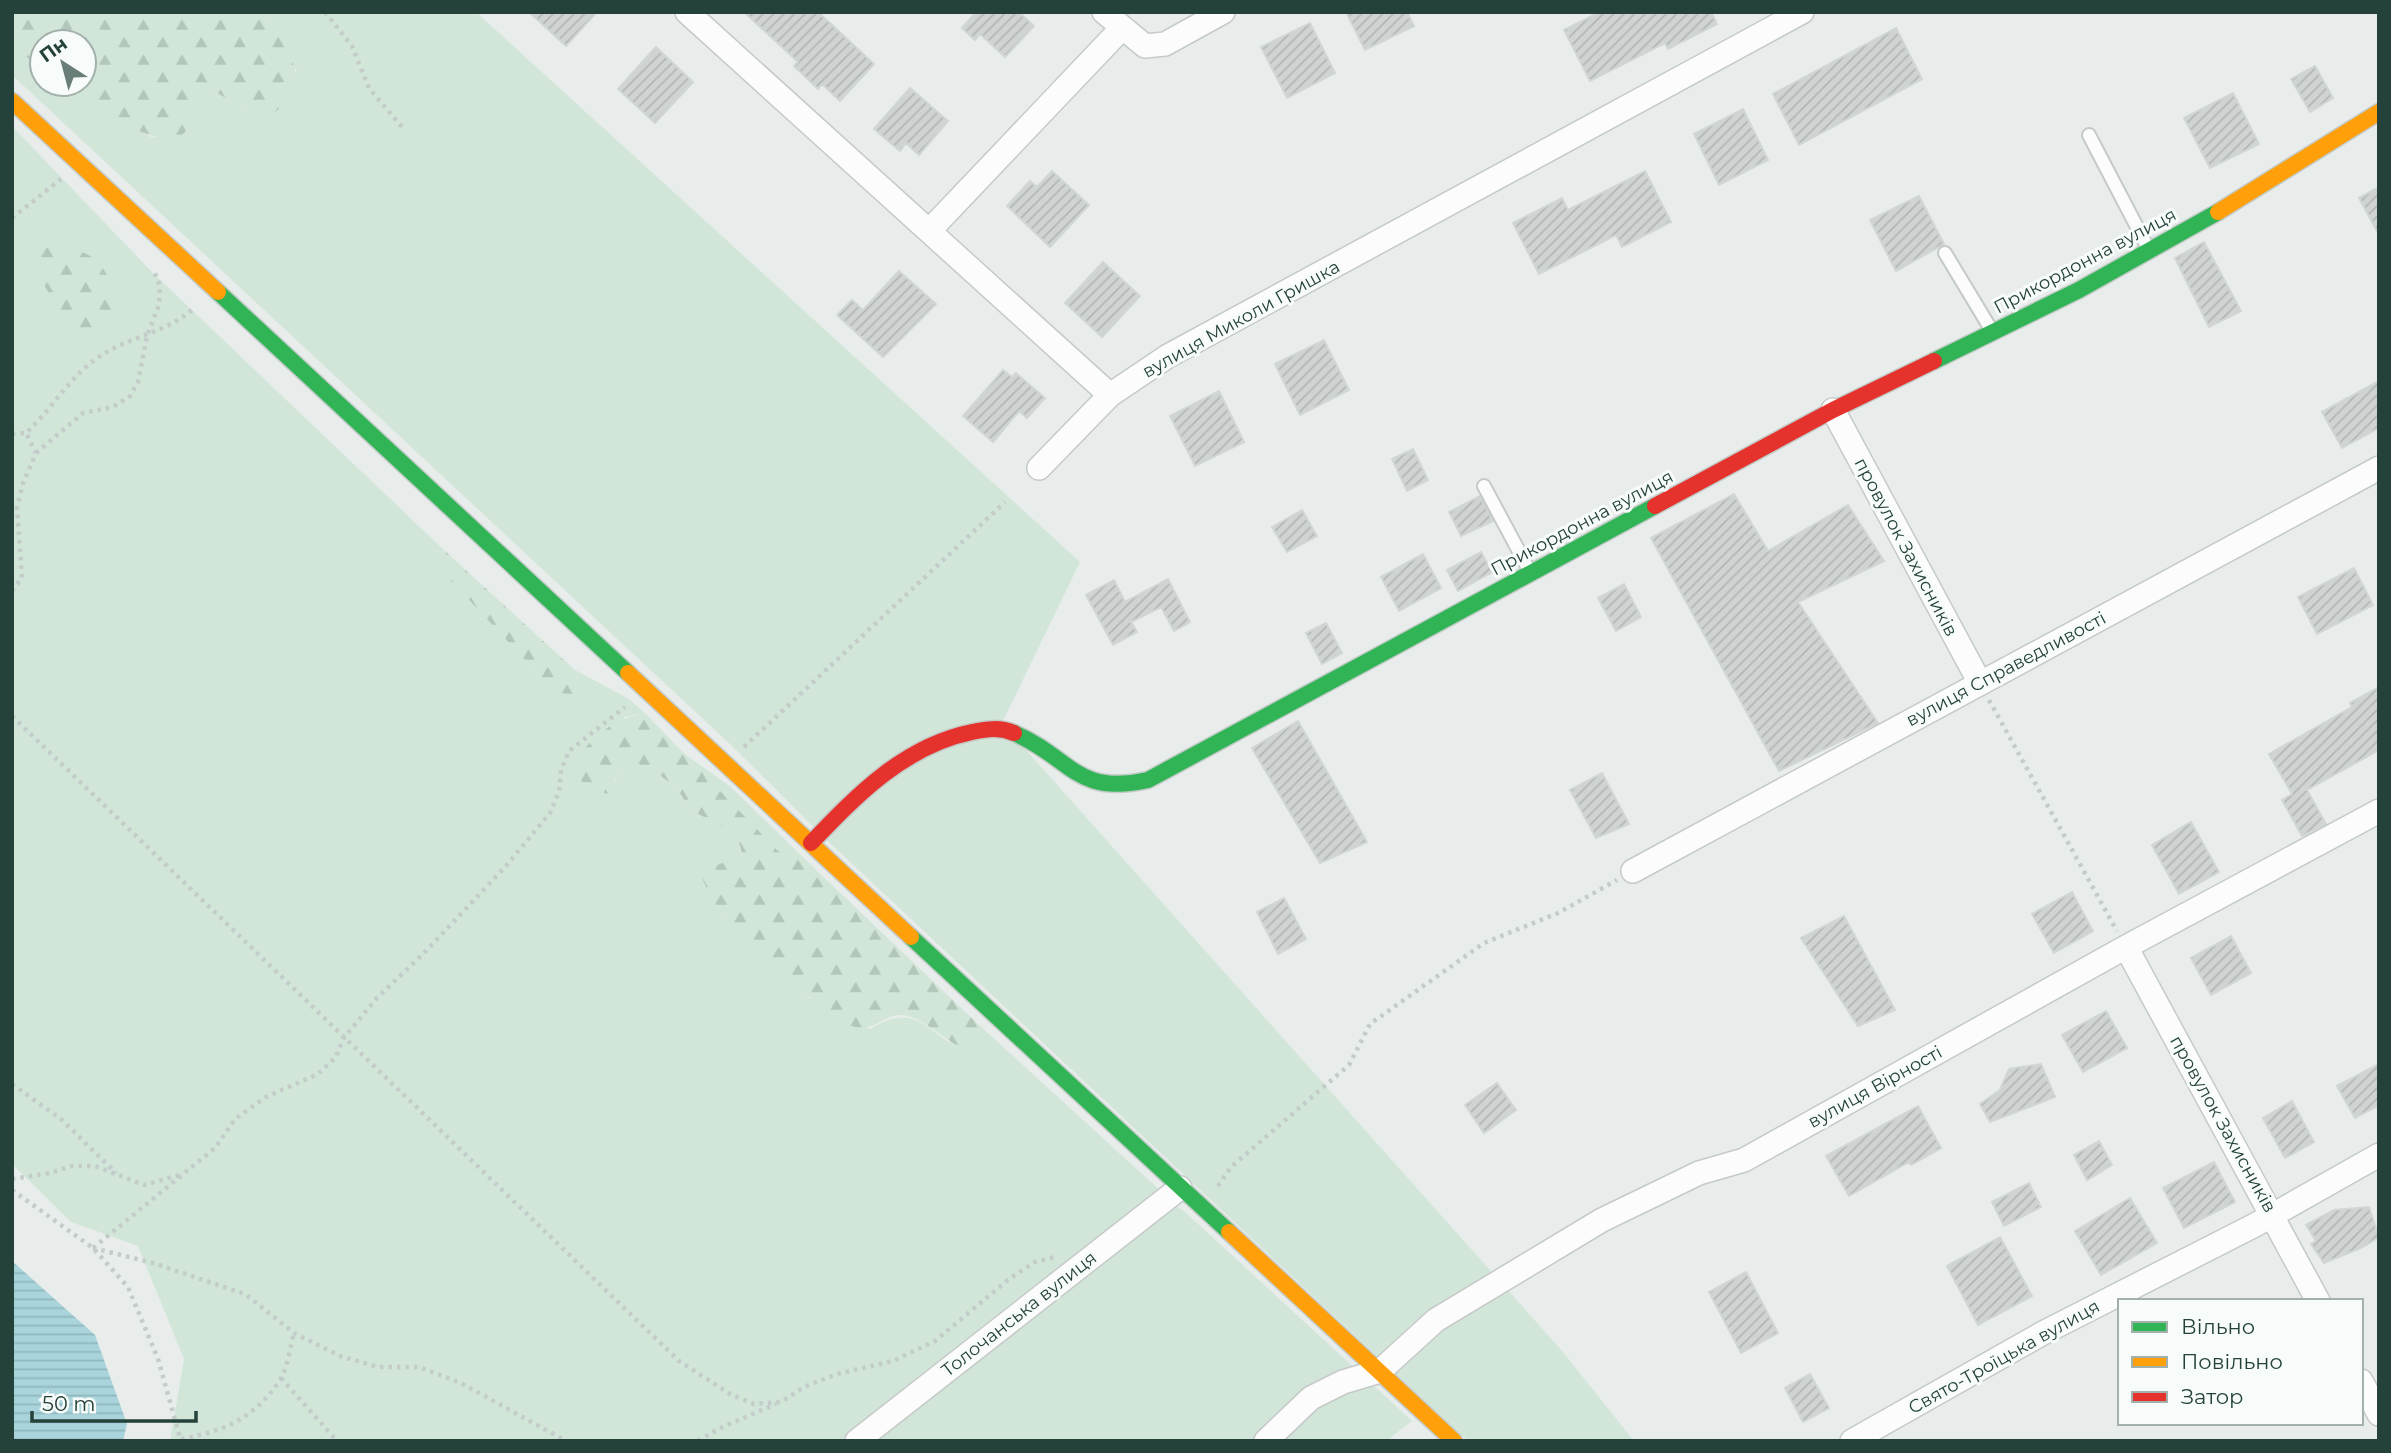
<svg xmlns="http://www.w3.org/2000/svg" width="2391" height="1453" font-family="Montserrat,sans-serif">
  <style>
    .grass { fill: #d1e6d8 }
    .forest { fill: url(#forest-firs) }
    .water { fill: url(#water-rules) }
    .building { fill: url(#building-hatch); stroke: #d1d6d4; stroke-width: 2 }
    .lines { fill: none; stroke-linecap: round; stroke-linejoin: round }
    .lane-casing { stroke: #c5cac8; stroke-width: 16 }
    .street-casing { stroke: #c5cac8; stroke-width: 26 }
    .fast-casing { stroke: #c3cbc8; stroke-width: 19 }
    .slow-casing { stroke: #c3cbc8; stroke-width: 19 }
    .jam-casing { stroke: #c3cbc8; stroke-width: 19 }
    .path { stroke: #c3ccca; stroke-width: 4.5; stroke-dasharray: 3.5 5; stroke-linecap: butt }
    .lane { stroke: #fcfcfc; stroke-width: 12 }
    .street { stroke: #fcfcfc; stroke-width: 23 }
    .fast { stroke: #30b455; stroke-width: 16 }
    .slow { stroke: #ff9f0a; stroke-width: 16 }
    .jam { stroke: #e5322d; stroke-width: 16 }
    .labels { text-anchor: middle; stroke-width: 6; stroke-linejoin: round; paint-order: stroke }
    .street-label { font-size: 18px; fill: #24423a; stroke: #f7fbf9 }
  </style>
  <defs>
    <pattern id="forest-firs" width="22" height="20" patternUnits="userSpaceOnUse" patternTransform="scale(1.75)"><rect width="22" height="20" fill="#d1e6d8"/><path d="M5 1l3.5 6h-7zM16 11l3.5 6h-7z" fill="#b3c6ba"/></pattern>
    <pattern id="water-rules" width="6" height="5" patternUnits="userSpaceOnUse" patternTransform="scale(1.75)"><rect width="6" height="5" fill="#a9d4db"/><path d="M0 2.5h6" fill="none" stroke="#91b7bd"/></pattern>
    <pattern id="building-hatch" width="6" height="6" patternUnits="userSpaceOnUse" patternTransform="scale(1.75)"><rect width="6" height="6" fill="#cfd4d2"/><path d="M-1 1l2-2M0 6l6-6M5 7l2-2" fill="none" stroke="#b2b7b5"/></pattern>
  </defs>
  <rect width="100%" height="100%" fill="#e8edeb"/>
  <path class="grass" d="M267 12H476L1080 562 1002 723 1563 1352 1634 1441H1468L831 844 732 746 12 75V41L42 73V84H52L151 137 185 133 201 103 215 92 253 113 297 72Z
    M12 126 152 272 445 551 434 552 432 559 540 676 579 683 575 670 629 699 645 713 624 717 614 785 619 770 639 763C654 771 668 780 680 793 683 797 685 803 689 807 709 825 741 823 742 857L702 878 723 918 809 998 870 1029C906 1008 917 1018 948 1042L981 1037 977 1023 1163 1193 844 1441H170L184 1359 138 1246 71 1222 12 1164Z
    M679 750 730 786 812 866 778 852Z
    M1173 1205 1183 1210 1412 1421 1391 1437 1390 1441H868Z"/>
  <path class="forest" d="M12 12H267C290 60 317 77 269 118L253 113 215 92C195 107 196 123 183 134 161 154 77 98 52 85L84 84V42H42V73L12 41Z
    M53 247C87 248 105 259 113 293 117 306 120 312 114 325 104 329 93 334 82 330 63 324 38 276 31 258L39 248Z
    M445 551 575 670 579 683 572 694 559 693 540 676 431 559 434 552Z
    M645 713 778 851 812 866 977 1023 982 1037 963 1048C943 1040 924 1017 902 1015 883 1014 873 1034 852 1026 826 1016 738 940 722 916 713 904 708 891 702 878L710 867 742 857C741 824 709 825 689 807 685 803 683 797 680 793 669 780 654 771 639 764L619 770 609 794 592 790 572 773C581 742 614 718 645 713Z"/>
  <path class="water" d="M12 1261 95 1335 127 1424 123 1441H12Z"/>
  <path class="building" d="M529 12H597L566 46Z
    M744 12H818L874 64 840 101 822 84 818 89 794 66 798 62Z
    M976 12H1019L1034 26 1005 57 980 34 975 40 962 28Z
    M1346 12H1407L1414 26 1365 50Z
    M1600 12H1711L1717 24 1668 49 1665 43 1590 81 1564 30Z
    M1310 23 1335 73 1287 98 1261 47Z
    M1896 28 1922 79 1799 145 1773 94Z
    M656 47 693 82 655 123 618 89Z
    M2315 66 2333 98 2310 112 2291 79Z
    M910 88 948 121 919 155 906 143 900 151 874 129Z
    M2233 93 2259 144 2210 168 2184 118Z
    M1743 109 1768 160 1719 185 1694 134Z
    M1052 171 1089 205 1050 247 1007 206 1030 181 1037 187Z
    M1645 171 1671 222 1622 247 1616 235 1539 274 1513 223 1562 198 1568 210Z
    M2379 187V235L2359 198Z
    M1919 196 1944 244 1896 271 1870 220Z
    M2204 242 2241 311 2209 327 2175 258Z
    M1103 262 1140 296 1102 337 1065 303Z
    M899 271 936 304 883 357 837 315 852 300 863 310Z
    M1324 340 1349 390 1300 415 1275 364Z
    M1003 370 1012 377 1016 373 1045 398 1027 418 1019 411 993 442 963 416Z
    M2379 381V428L2342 448 2322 412Z
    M1219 391 1244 442 1195 466 1170 416Z
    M1413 449 1428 480 1407 491 1392 459Z
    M1734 494 1768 551 1848 505 1884 561 1798 602 1878 723 1779 771 1651 538Z
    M1480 496 1493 521 1461 536 1449 512Z
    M1302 510 1317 536 1287 552 1272 527Z
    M1481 552 1492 572 1458 591 1447 570Z
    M1423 554 1441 588 1399 611 1381 577Z
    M2354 568 2373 605 2317 634 2298 597Z
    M1168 579 1190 622 1174 631 1161 607 1131 622 1137 632 1113 645 1086 595 1114 580 1125 602Z
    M1624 584 1641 617 1616 631 1598 598Z
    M1326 623 1342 653 1322 664 1306 633Z
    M2379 687V750L2307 790 2326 824 2302 836 2282 800 2292 794 2269 754 2352 707 2350 703Z
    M1298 721 1367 842 1320 863 1252 748Z
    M1602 773 1629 824 1596 838 1570 790Z
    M2191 822 2219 872 2179 894 2152 845Z
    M2072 892 2093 931 2054 953 2032 914Z
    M1284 898 1306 939 1278 954 1257 912Z
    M1844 916 1895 1010 1858 1026 1801 938Z
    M2231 936 2251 973 2211 995 2191 958Z
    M2106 1011 2127 1048 2083 1072 2062 1035Z
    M2041 1064 2055 1097 1990 1122 1980 1104 2000 1090 2009 1069Z
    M2379 1064V1105L2355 1118 2337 1086Z
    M1497 1083 1516 1110 1484 1133 1465 1105Z
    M2292 1101 2314 1142 2285 1158 2263 1118Z
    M1918 1106 1941 1148 1911 1165 1909 1162 1849 1196 1826 1156Z
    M2099 1141 2112 1165 2087 1180 2074 1155Z
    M2214 1162 2235 1202 2184 1228 2163 1188Z
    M2029 1183 2041 1207 2004 1226 1992 1202Z
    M2130 1198 2157 1243 2101 1275 2075 1231Z
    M2369 1207 2379 1237 2363 1247 2324 1263 2311 1244 2316 1241 2306 1225 2334 1210Z
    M2000 1237 2032 1296 1978 1325 1947 1266Z
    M1746 1272 1778 1333 1741 1353 1709 1292Z
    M1810 1374 1829 1408 1803 1422 1785 1388Z"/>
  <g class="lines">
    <defs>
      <path id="lane" d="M2089 135 2149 250
        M1945 253 1992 331
        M1484 486 1530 572"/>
      <path id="street" d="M687 12 1110 395 1168 356 1802 12
        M1104 12 1145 46 1165 44 1223 12
        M929 231 1122 28
        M1833 410 1980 683
        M1039 468 1110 395
        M1633 871 2379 468
        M2126 947 2318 1301
        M2361 1381 2379 1414
        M857 1441 1180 1188
        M1266 1441 1311 1398 1343 1382 1380 1371 1436 1320 1602 1220 1699 1173 1744 1160 2126 947 2379 811
        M1852 1441 2043 1333 2255 1225 2379 1155"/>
      <path id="fast" d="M218 292 628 673
        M1934 361 2079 290 2218 212
        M1014 733C1072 758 1075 796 1148 780L1655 506
        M911 937 1229 1232"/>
      <path id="slow" d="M12 101 218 292
        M2218 212 2379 112
        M628 673 911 937
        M1229 1232 1454 1441"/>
      <path id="jam" d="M1655 506 1833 410 1934 361
        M811 843C857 795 904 746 972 732 987 729 999 727 1014 733"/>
    </defs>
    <use href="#lane" class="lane-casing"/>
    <use href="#street" class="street-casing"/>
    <use href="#fast" class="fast-casing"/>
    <use href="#slow" class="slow-casing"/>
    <use href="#jam" class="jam-casing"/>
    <path class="path" d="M325 12 352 46 369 88 402 127
      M12 218 61 179
      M12 434 25 433
      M36 453 83 413 113 407 130 396 138 382 147 336 159 305 160 286 154 271
      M12 591 22 578 17 508 23 483 36 453 26 433C51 410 68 379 96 359 127 336 167 334 195 307
      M1989 700 2117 931
      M12 716 679 1361 730 1394 754 1404 781 1402 804 1387 837 1374 893 1361 935 1341 1009 1279 1035 1262 1055 1257
      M744 747 1005 502
      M12 1084 62 1120 116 1173
      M12 1179 50 1173 72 1166H95L144 1185 183 1174
      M1218 1186 1231 1167 1349 1065 1370 1024 1484 943 1558 913 1617 880
      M12 1190 93 1248 128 1287 158 1359 181 1441
      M93 1248 215 1148 235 1119 266 1097 318 1074 336 1057 343 1039 376 999 425 952 506 866 550 813 559 792 561 770 569 751 625 707
      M93 1248 153 1263 245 1294 294 1333 340 1356 378 1367H419L461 1383 566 1441
      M281 1378 337 1441
      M181 1439C224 1431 254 1419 280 1380 288 1367 290 1347 294 1333
      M698 1441 718 1429 776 1404"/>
    <use href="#lane" class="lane"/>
    <use href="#street" class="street"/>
    <use href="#fast" class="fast"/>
    <use href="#slow" class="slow"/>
    <use href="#jam" class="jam"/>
  </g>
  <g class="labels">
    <g class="street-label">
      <text transform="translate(2085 261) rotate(-28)" y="6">Прикордонна вулиця</text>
      <text transform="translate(1241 319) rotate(-29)" y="6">вулиця Миколи Гришка</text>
      <text transform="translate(1582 523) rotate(-28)" y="6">Прикордонна вулиця</text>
      <text transform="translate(1906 547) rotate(62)" y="6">провулок Захисників</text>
      <text transform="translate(2006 669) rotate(-28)" y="6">вулиця Справедливості</text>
      <text transform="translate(1875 1087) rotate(-29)" y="6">вулиця Вірності</text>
      <text transform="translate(2223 1124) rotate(61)" y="6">провулок Захисників</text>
      <text transform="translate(1019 1314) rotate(-38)" y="6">Толочанська вулиця</text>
      <text transform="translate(2004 1357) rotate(-29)" y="6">Свято-Троїцька вулиця</text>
    </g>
  </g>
  <rect width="2391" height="1453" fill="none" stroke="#24423a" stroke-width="28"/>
  <rect x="2118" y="1299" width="245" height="126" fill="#f7fbf9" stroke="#a3b1ad" stroke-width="2"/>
  <rect x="2132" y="1322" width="35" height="10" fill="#30b455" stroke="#a3b1ad" stroke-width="2"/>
  <text x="2181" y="1334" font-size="21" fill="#24423a">Вільно</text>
  <rect x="2132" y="1357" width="35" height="10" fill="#ff9f0a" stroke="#a3b1ad" stroke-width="2"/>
  <text x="2181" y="1369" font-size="21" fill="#24423a">Повільно</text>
  <rect x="2132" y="1392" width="35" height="10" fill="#e5322d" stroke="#a3b1ad" stroke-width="2"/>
  <text x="2181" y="1404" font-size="21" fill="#24423a">Затор</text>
  <g transform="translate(63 63) rotate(324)"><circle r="33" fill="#f7fbf9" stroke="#a3b1ad" stroke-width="2"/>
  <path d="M0-5L12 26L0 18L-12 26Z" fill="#697e78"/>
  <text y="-10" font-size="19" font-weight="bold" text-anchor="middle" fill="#24423a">Пн</text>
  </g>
  <path d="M32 1411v10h164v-10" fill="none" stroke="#24423a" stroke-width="3.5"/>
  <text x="42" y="1411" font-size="21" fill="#24423a" stroke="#f7fbf9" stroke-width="5" paint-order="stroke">50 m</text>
</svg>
